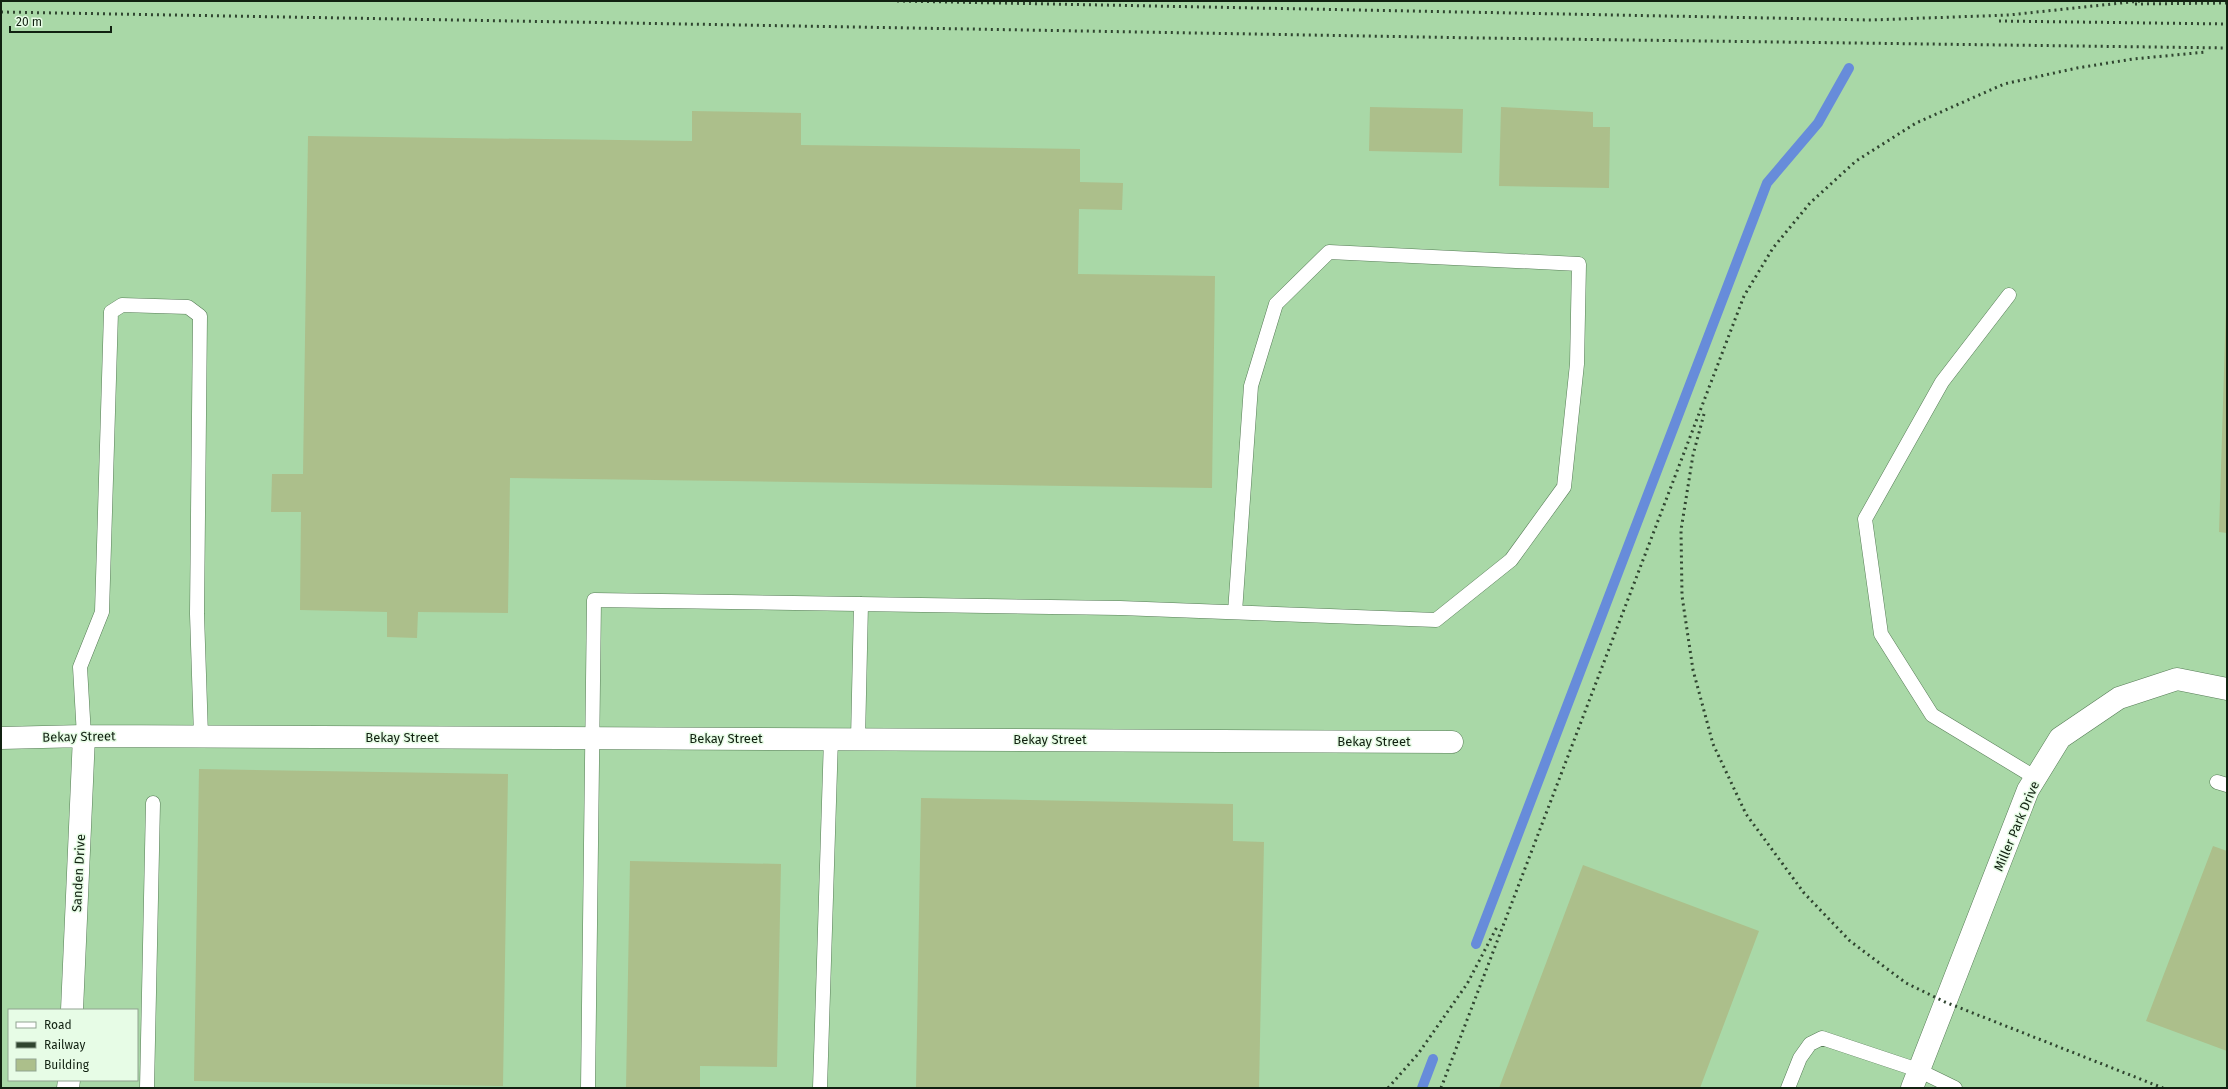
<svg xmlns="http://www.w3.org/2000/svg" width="2228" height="1089" font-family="'Fira Sans',sans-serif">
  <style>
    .built { fill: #a9d8a7; fill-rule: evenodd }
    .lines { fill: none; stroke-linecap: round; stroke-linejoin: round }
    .stream { stroke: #678cda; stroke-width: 10 }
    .building { fill: #acbf8b }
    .lane-casing { stroke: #567c56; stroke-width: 15 }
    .street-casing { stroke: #567c56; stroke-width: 23 }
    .lane { stroke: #fff; stroke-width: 14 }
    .street { stroke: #fff; stroke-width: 22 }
    .rail { stroke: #304530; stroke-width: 3; stroke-dasharray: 2 4; stroke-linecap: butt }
    .labels { text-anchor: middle; stroke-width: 3; stroke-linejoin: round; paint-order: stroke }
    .street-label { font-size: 13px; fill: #112111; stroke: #e7fce6 }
  </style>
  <rect width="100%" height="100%" fill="#b8e2b6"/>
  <path class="built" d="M1 1H2227V1088H1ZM9 1010H137V1080H9Z"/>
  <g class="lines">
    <path class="stream" d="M1476 944 1767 183 1818 123 1849 68
      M1422 1088 1433 1059"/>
  </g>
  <path class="building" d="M1370 107 1463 109 1462 153 1369 151Z
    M1501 107 1593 112V127H1610L1609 188 1499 186Z
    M692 111 801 113V145L1080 149V182L1123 183 1122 210 1079 209 1078 274 1215 276 1212 488 510 478 508 613 418 612 417 638 387 637V612L300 610 301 512H271L272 474H303L308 136 692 141Z
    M2226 307H2227V533L2219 532Z
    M199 769 508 774 503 1086 194 1081Z
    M921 798 1233 804V841L1264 842 1259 1088H916Z
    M2213 846 2227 851V1051L2146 1021Z
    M630 861 781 864 777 1067 700 1066V1088H626Z
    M1583 865 1759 931 1700 1088H1499Z"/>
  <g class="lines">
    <defs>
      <path id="lane" d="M2009 295 1942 382 1865 519 1881 634 1932 715 2036 778
        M84 736 80 667 102 612 111 312 122 305 188 307 200 316 197 614 201 736
        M858 739 861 604
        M2217 782 2227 785
        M147 1088 153 803
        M588 1088 594 600 1120 608 1436 620 1511 560 1564 487 1577 364 1579 264 1329 252 1276 304 1251 386 1235 612
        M820 1088 831 738
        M1788 1088 1800 1058 1810 1044 1822 1038 1918 1070 1955 1088"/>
      <path id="street" d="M1 738 84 736 1452 742
        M72 1010 84 736
        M68 1088 69 1080
        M1912 1088 2028 790 2060 738 2119 698 2177 679 2227 689"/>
    </defs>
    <use href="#lane" class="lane-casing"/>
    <use href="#street" class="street-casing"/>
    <use href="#lane" class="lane"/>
    <use href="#street" class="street"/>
    <path class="rail" d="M897 1 1871 20 2009 15 2140 1
      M2135 4 2227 3
      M1 12 1480 38 2227 48
      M1999 21 2227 24
      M1704 414 1693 455 1681 530 1682 596 1693 670 1713 744 1746 814 1804 893 1850 941 1906 983 1945 1002 2163 1088
      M1388 1088 1418 1054 1467 984 1498 925
      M1441 1088 1744 296 1773 248 1810 203 1856 161 1916 123 2004 84 2077 68 2133 59 2206 52"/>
  </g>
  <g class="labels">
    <g class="street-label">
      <text transform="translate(79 736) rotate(-1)" y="5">Bekay Street</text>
      <text x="402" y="742">Bekay Street</text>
      <text x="726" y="743">Bekay Street</text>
      <text x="1050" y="744">Bekay Street</text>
      <text x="1374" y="746">Bekay Street</text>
      <text transform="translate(2016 826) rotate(-67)" y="5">Miller Park Drive</text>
      <text transform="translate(78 873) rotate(-87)" y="5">Sanden Drive</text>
    </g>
  </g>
  <rect width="2228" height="1089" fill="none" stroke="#112111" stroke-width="4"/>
  <rect x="8" y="1009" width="130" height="72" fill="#e7fce6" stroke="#91a491"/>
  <rect x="16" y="1022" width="20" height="6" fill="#ffffff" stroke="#91a491"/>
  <text x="44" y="1029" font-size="12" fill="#112111">Road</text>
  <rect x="16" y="1042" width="20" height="6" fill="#304530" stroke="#91a491"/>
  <text x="44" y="1049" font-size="12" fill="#112111">Railway</text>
  <rect x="16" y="1059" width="20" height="12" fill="#acbf8b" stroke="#91a491"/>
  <text x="44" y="1069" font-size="12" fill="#112111">Building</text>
  <path d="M10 26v6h101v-6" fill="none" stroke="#112111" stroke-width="2"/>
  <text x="16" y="26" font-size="12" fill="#112111" stroke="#e7fce6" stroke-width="3" paint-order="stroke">20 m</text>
</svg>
